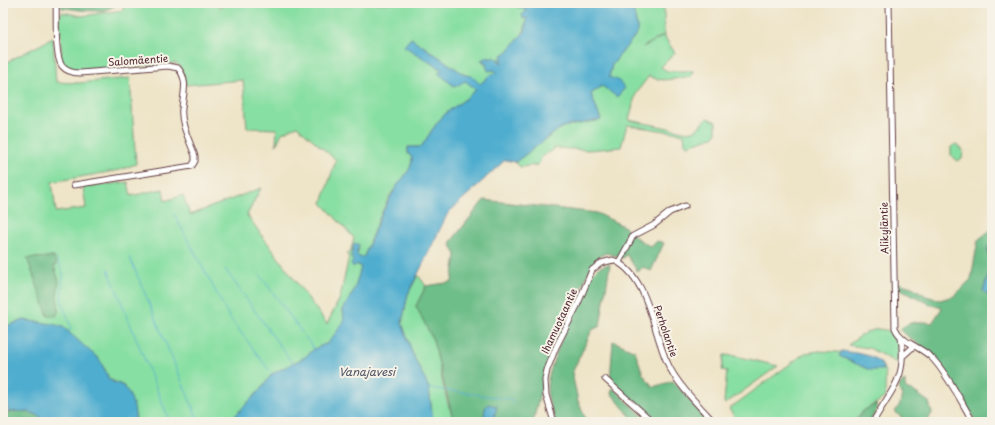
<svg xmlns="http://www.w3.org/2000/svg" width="995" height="425" font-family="'Playpen Sans',sans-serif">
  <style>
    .green { fill: #88dfa3; stroke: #697f67 }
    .forest { fill: #6ebe89; stroke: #5c6e5a }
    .water { fill: #50adcf; stroke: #4d667d }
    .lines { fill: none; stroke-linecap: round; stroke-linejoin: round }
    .stream { stroke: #50adcf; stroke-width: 1 }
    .street-casing { stroke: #633d43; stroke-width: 7 }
    .street { stroke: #fff; stroke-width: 5 }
    .labels { text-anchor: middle; stroke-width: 4; stroke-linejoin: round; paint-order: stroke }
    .street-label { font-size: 10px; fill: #4a1f2b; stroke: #f7f3e8 }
    .water-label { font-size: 11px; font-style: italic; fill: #4c5164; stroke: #f7f3e8 }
  </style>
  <rect width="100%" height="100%" fill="#f7f3e8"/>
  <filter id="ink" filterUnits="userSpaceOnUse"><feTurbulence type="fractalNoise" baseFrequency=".025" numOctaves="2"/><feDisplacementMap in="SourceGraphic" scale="8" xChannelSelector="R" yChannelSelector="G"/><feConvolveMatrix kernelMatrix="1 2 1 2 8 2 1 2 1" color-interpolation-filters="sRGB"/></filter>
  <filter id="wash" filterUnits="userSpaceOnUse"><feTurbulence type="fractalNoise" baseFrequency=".012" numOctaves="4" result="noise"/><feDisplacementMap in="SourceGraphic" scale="16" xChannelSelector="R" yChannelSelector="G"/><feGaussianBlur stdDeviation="0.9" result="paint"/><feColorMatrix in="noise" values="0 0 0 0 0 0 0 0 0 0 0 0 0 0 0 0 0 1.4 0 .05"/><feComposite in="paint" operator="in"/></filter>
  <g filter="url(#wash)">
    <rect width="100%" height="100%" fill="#eee4c8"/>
    <path class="green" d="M124 3H217L219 7 229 3H514L515 5 527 11C528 36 515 42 502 60L503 64 489 59V57L482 60 491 71 494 70 496 73 490 75 480 84 472 76 465 75 411 38 405 46 443 71 439 73 465 81 477 89C467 100 453 106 443 116 434 125 428 137 421 147H408V153L412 158C412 174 397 183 390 196 380 215 371 236 364 257L358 256 357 253 359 250 354 244 356 264 361 267 355 288 343 310 345 322 328 343 314 349 305 357 272 374 260 390 229 422H135L136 417 124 386 109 379 105 369 69 332 53 324 24 320 3 327V61L7 62 53 38 56 82 78 83 130 78 136 164 120 170 52 182 56 212 86 208 83 187 128 182 131 196 163 189 165 201 183 195 190 215 261 188 247 215 327 324 340 298 349 256 347 254 350 253 354 238 322 203 336 160 297 126 282 133 276 145 277 129 247 128 243 80 186 85C184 76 184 68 176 63L76 71 67 68 62 62 59 16 62 12 82 16 123 10Z
      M632 3H664V35L643 47 664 36 675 53 661 67 667 71H693L691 77C676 77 663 84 649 76L636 93 629 120 688 132 696 130 707 118 716 122V134L713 137 688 145 685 144 684 134 627 125 621 147 589 150 555 148 542 157 538 165 520 167 515 162 562 127 601 120 591 94 602 86 609 77 612 65 638 32Z
      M956 144 963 150 962 158 958 161 951 155V147Z
      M418 275 426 286 416 306C422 317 428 328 433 340 440 358 444 411 458 422H433L429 388 413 355 402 323 408 294Z
      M878 329 892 331C902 343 901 348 897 363L869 348 848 345 866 332Z
      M819 351 854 353 880 362C890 377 883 381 886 396 880 402 867 407 863 412 858 416 857 419 851 422H738L729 409 805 353Z
      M724 355 735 356 778 366 725 404 724 402 727 371 722 370Z"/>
    <path class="forest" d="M59 3H118C106 16 77 9 62 8Z
      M484 200 597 213 625 227 635 237 651 247 657 241 664 243 651 271 643 267 638 272 626 254 624 258 606 253 599 257 591 267 548 360 533 422H458L453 419 433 340 416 306 426 286 452 282 456 255 450 243Z
      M992 229V243L988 247 989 272 983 291 992 299V422H976C965 404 953 378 940 363 928 349 912 342 900 329 910 321 919 321 932 323L942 308C925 304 912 293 895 287L894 282 912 287 926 296 940 300 954 296 971 279 978 240Z
      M54 257 57 265 54 266 59 281 57 297 59 310 56 316H48L27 258Z
      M610 264 600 326 592 330 572 373 578 401 587 422H556C552 411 547 399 547 386 548 368 583 282 596 270 600 266 605 265 610 264Z
      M613 341 635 351 643 374 653 387 673 381 708 422H656L610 380Z
      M905 381V387L907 390 913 391 929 402 932 413 927 422H907L895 412 900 404 902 394 899 389 900 384Z
      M613 388 649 422H635L611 393Z
      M876 404 877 409 870 422H851L857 420 863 411Z
      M23 411 37 414 45 422H3V418L8 412Z"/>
    <path class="water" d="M514 3H632L638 32 612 65 609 77 618 80 625 88 617 97 602 86 591 94 601 120 562 127 517 161 515 162 505 160 448 213 408 294 402 323 413 355 429 388 433 422H229L260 390 272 374 305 357 314 349 328 343 344 322 343 310 355 288 361 267 357 264 353 267 351 265 353 261 351 256 354 244 356 243 359 245 357 253 358 256 364 257C374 231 384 205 399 183 405 175 412 169 412 158L408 153V147H421C428 137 434 125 443 116 453 106 467 100 476 89L465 81 455 87 438 73 442 70 404 46 411 38 465 75 472 76 480 84 490 75 496 73 494 70 488 71 485 62 481 60 489 56V59L494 57 502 63 499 58 503 59 502 55 507 52 525 31 527 18 523 19 522 14 527 11 514 5Z
      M992 243V299L983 291 989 272 988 247Z
      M24 320 53 324 63 327 100 360 109 379C113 383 119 383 123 386 131 392 137 413 135 422H45C35 410 22 411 8 412L6 400 3 399V327Z
      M842 351C853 353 882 354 883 370H870L839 356Z
      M488 404 497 406 493 422H483L485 408Z"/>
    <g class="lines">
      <path class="stream" d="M174 214 230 318 272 374
        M130 258 199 422
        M57 259 63 274 61 299 71 327 69 332
        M108 269 170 422
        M225 269 293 364
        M260 275 314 349
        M429 388 510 399 513 403"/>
    </g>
  </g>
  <g filter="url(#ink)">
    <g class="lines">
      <defs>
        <path id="street" d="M56 3C57 18 54 55 62 66 67 72 73 73 80 73L168 66 178 68C189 81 183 94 182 108 180 124 190 141 195 156V161L192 166 74 185
          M889 3 895 328C902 344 921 346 933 359 949 377 961 401 973 422
          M619 262 633 236 654 225 670 212 685 206
          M903 356 914 346
          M605 379 653 422
          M554 422 546 395 545 380 547 370 556 347 577 306 592 270 601 263 613 260C648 274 653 332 667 362 675 382 699 406 714 422
          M873 422C892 387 907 381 901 337"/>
      </defs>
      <use href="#street" class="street-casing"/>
      <use href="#street" class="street"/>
    </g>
  </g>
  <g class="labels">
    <g class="street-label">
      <text transform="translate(138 60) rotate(-4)" y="4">Salomäentie</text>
      <text transform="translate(884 228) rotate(-91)" y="4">Alikyläntie</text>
      <text transform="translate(559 321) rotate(-65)" y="4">Ihamuotaantie</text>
      <text transform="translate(666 331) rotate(71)" y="4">Perholantie</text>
    </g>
    <g class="water-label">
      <text x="367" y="376">Vanajavesi</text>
    </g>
  </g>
  <rect width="995" height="425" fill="none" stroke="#f7f3e8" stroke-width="16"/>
</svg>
